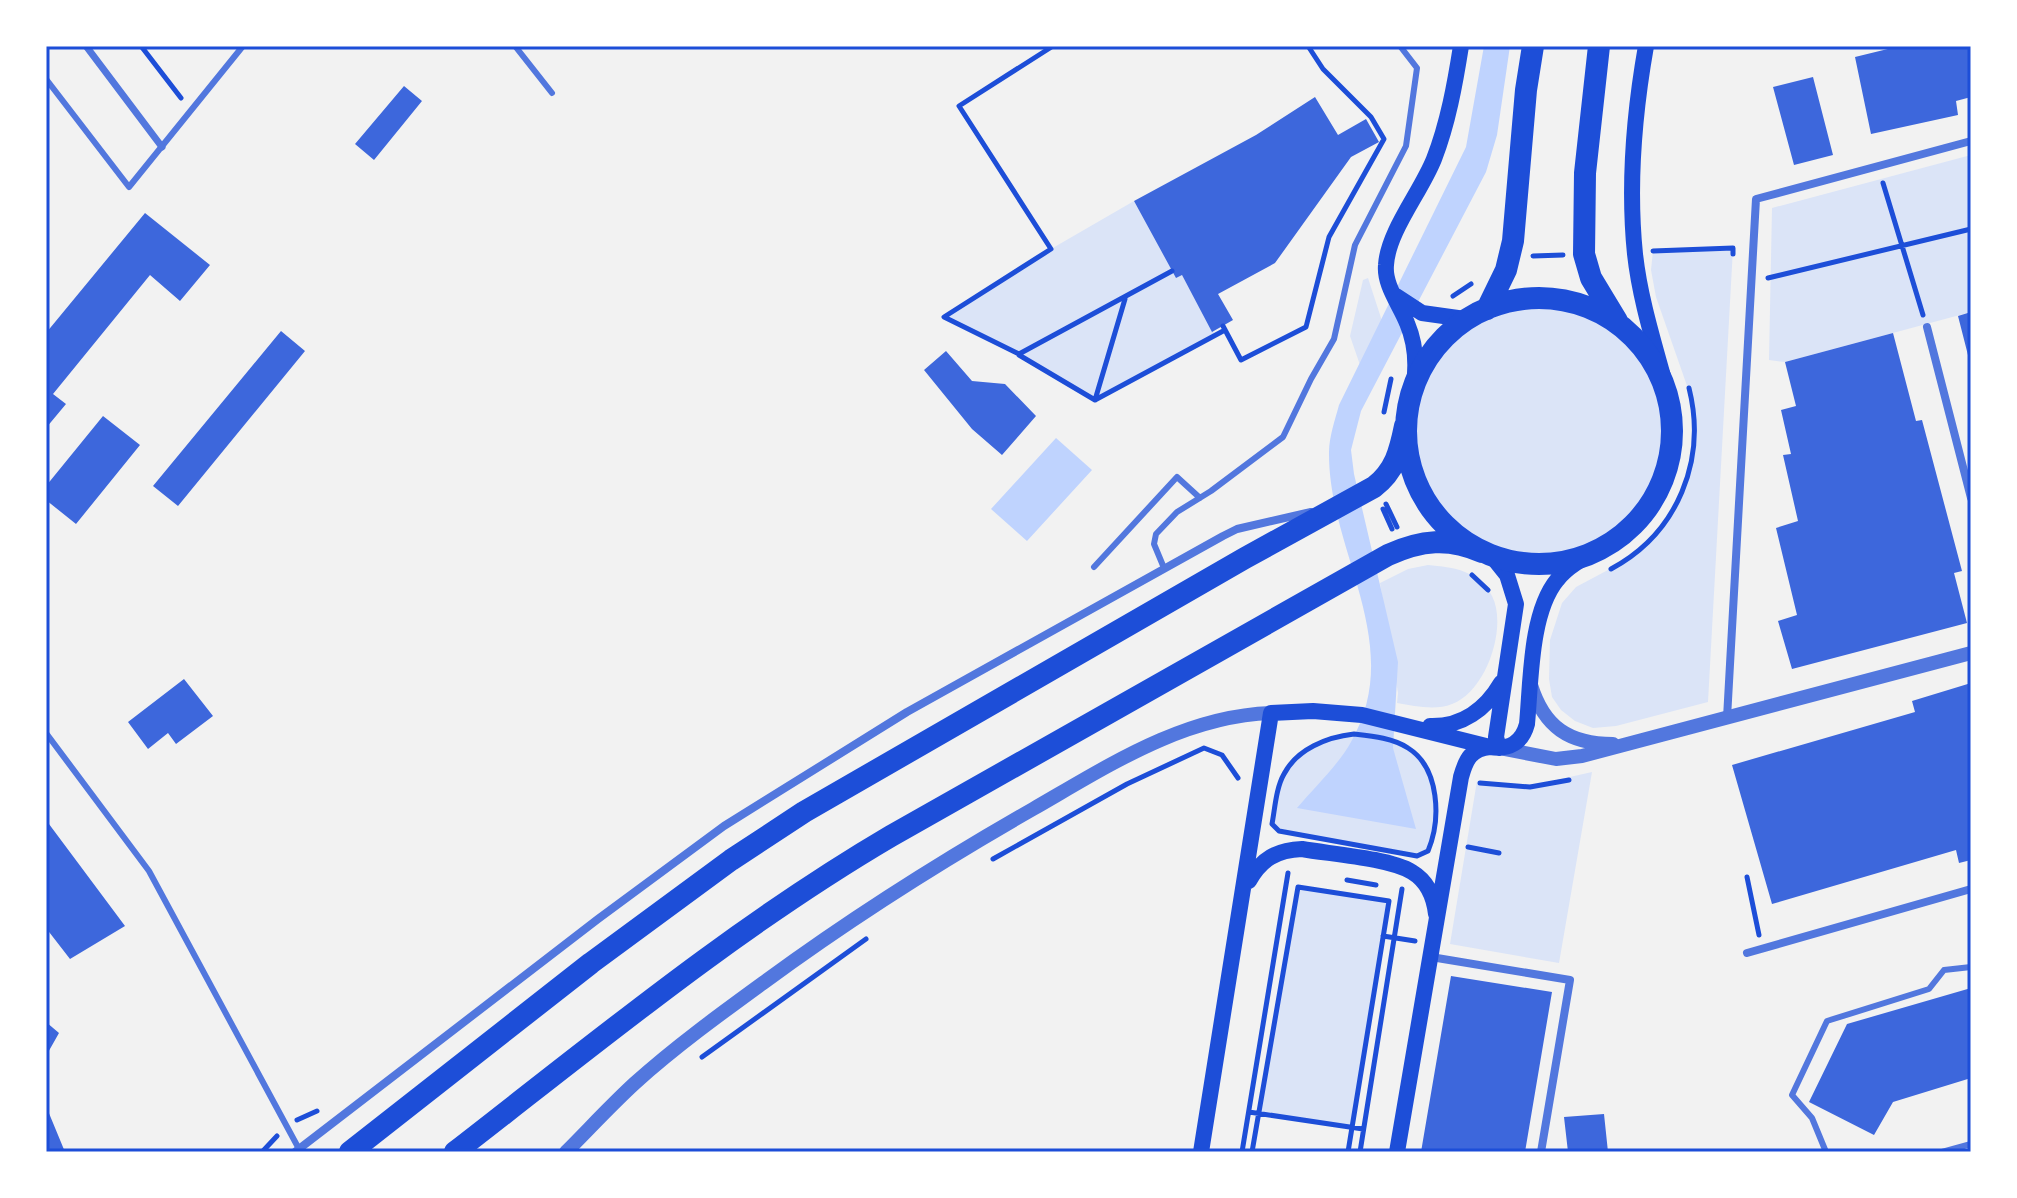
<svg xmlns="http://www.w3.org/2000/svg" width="2017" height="1198" font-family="'PT Serif',serif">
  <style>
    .green { fill: #dbe4f7 }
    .water { fill: #bfd3fe }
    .building { fill: #3d67dc }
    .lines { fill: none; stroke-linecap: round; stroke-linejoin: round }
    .path { stroke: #1d4ed8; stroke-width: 5 }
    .service { stroke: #5277de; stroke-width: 6 }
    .pedestrian { stroke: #5277de; stroke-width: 7 }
    .minor { stroke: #5277de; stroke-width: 8 }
    .tertiary { stroke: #5277de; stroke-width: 14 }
    .secondary { stroke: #1d4ed8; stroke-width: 16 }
    .trunk { stroke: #1d4ed8; stroke-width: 22 }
    .neatline { fill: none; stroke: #1d4ed8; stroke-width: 3 }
  </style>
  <rect width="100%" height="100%" fill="#f2f2f2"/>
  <path class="green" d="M1971 155V312L1785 362 1769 360 1772 208Z
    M1134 201 1176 277 1182 275 1215 335 1095 400 1019 354 944 317 1051 249Z
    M1733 248 1708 702 1616 726 1593 728 1575 721 1561 710 1552 697 1549 679 1550 640 1562 603 1576 587 1623 562 1638 552 1671 514 1693 459V403L1656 297 1651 270 1653 251Z
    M1368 278 1382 321 1360 365 1350 336 1363 280Z
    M1406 431a133 133 0 1 1 266 0a133 133 0 1 1-266 0Z
    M1428 565C1453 567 1480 571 1492 596 1508 627 1486 692 1452 704 1435 711 1415 706 1397 703L1398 693 1380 583 1408 569Z
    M1354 734 1394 741 1420 758 1430 777 1438 810 1428 851 1417 856 1279 831 1272 824C1276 809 1277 788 1284 774 1297 747 1328 740 1354 734Z
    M1592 772 1559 963 1450 944 1477 781 1530 786Z
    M1298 887 1389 901 1352 1127 1258 1114Z"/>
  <path class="water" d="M1484 46H1510L1497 135 1486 172 1361 411 1351 450 1354 474 1398 662 1393 748 1416 829 1297 808C1314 788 1339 764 1351 742 1407 643 1328 552 1329 452 1329 437 1335 420 1339 405L1466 147Z
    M1056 438 1092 470 1027 541 991 509Z"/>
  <path class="building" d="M1900 46H1971V97L1956 101 1958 115 1871 134 1855 57Z
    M1813 77 1833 155 1794 165 1773 87Z
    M404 86 422 101 374 160 355 144Z
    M1315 97 1338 135 1366 119 1379 142 1351 157 1275 263 1218 294 1233 320 1212 332 1182 275 1176 278 1134 201 1256 135Z
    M145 213 210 265 180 301 150 275 53 394 66 404 46 428V333Z
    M1971 312V363H1970L1958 316Z
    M281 331 305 351 178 506 153 486Z
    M1893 333 1916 421 1922 420 1962 571 1954 573 1967 623 1792 669 1778 621 1797 615 1776 528 1798 521 1783 455 1791 454 1781 410 1796 406 1785 362Z
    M946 351 972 381 1005 384 1036 416 1002 455 972 429 924 370Z
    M103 416 140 445 76 524 46 500V486Z
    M184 679 213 716 176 744 168 733 148 749 128 722Z
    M1971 683V860L1959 863 1956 850 1772 904 1732 765 1915 712 1912 701Z
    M46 820 125 926 70 959 46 928Z
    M1451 976 1552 992 1525 1152H1421Z
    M1971 988V1078L1893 1102 1874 1135 1809 1102 1847 1024Z
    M46 1022 59 1033 46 1056Z
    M46 1106 65 1152H46Z
    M1604 1114 1608 1152H1568L1564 1117Z"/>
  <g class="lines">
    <path class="path" d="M141 46 181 98
      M1053 46 959 106 1051 249 944 317 1019 354 1172 271
      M1883 183 1923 315
      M1653 251 1733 248V254
      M1533 256 1563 255
      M1768 278 1971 229
      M1453 296 1471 284
      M1223 326 1241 360 1306 327 1329 237 1384 139 1371 117 1323 69 1308 46
      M1019 355 1095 400 1225 330
      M1095 400 1125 299
      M1384 412 1391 379
      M1386 504 1397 527
      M1383 509 1392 529
      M1611 569C1678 533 1707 460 1689 388
      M1472 575 1488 590
      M1354 734C1372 736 1393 738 1408 748 1440 768 1441 820 1428 851L1417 856 1279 831 1272 824C1275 808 1276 788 1284 774 1297 749 1327 737 1354 734Z
      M1480 783 1530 787 1569 780
      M1468 847 1499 853
      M993 859 1127 784 1204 748 1222 755 1238 778
      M1747 877 1759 935
      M1347 880 1376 885
      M1383 936 1415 941
      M702 1057 866 939
      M1249 1112 1363 1129
      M297 1120 317 1111
      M262 1152 277 1136
      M1242 1152 1288 873
      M1252 1152 1298 887 1389 901 1348 1152
      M1360 1152 1402 889"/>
    <path class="service" d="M515 46 552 93
      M46 79 129 187 243 46
      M1094 567 1177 477 1200 498
      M1164 568 1154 544 1156 534 1177 512 1211 491 1283 437 1311 379 1334 339 1355 245 1406 146 1417 68 1400 46
      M46 733 149 871 299 1149
      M1826 1152 1812 1118 1792 1095 1827 1021 1929 989 1944 970 1971 967
      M1942 1152 1971 1144"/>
    <path class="pedestrian" d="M86 46 162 147"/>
    <path class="minor" d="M1927 327 1971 498
      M1727 718 1756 199 1971 141
      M1747 953 1971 889
      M1431 957 1570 980 1541 1152
      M295 1152 598 919 724 826 907 712 1223 536 1237 529 1311 512"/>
    <path class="tertiary" d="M1531 685C1544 727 1569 744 1613 744
      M1499 748 1556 759 1582 756 1971 653
      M566 1152C589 1129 611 1105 635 1083 675 1047 719 1015 763 983 850 919 940 862 1033 809 1108 766 1183 716 1271 713"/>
    <path class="secondary" d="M1646 46C1634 114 1628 185 1635 254 1640 300 1655 346 1667 391
      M1396 296 1422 313 1465 319
      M1414 383C1417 362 1415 342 1407 323 1400 305 1384 285 1386 265 1388 231 1421 192 1434 159 1448 123 1455 84 1461 46
      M1491 555 1507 575 1516 604 1496 737 1499 748
      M1430 726C1462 727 1486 709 1501 683
      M1249 881C1261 859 1277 850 1302 849 1330 854 1389 858 1412 872 1427 881 1434 897 1436 914
      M1201 1152 1271 713 1313 711 1362 715 1490 747C1509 750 1522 743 1527 724 1531 682 1530 613 1557 580 1567 567 1582 559 1597 551
      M1397 1152 1461 777C1466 759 1471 749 1490 747"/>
    <path class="trunk" d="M1599 46 1585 173 1584 254 1591 278 1617 321
      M1406 431a133 133 0 1 1 266 0a133 133 0 1 1-266 0Z
      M1487 309 1506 270 1513 241 1526 90 1533 46
      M350 1152 591 963 731 860 804 812 1245 558 1374 487C1395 471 1400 451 1405 426
      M455 1152C597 1042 736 927 891 836L1388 555C1421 540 1449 537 1482 552"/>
  </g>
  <rect width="2017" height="1198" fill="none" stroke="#ffffff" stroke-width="96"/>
  <rect x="48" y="48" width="1921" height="1102" class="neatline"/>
</svg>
